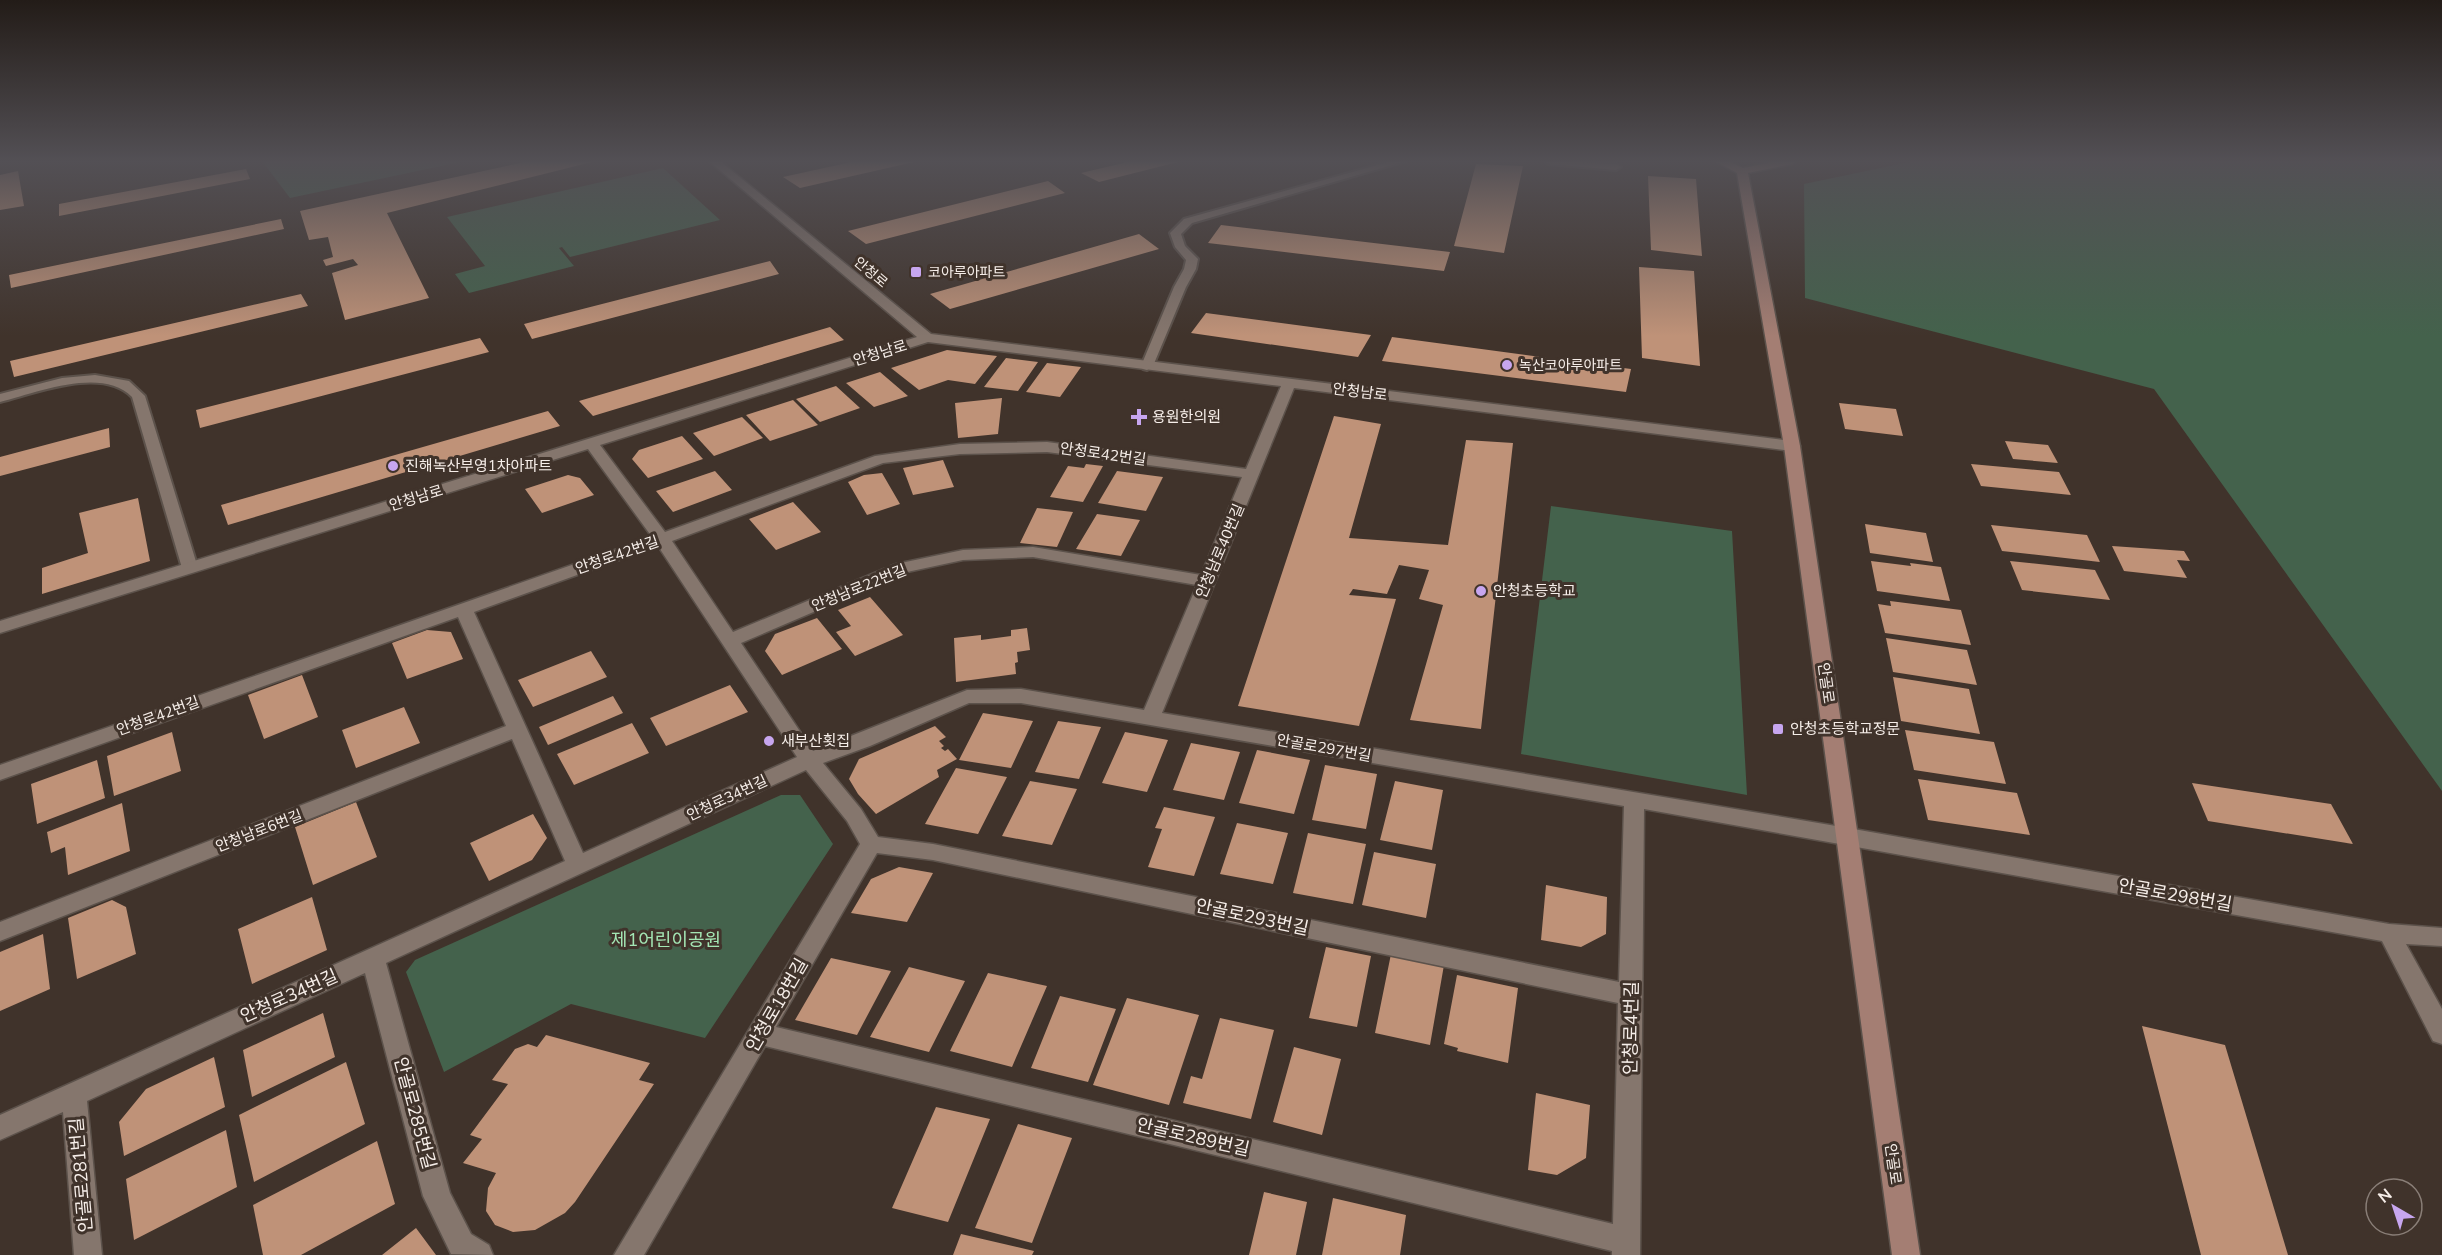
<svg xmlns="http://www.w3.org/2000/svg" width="2442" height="1255" font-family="'Nunito Sans','Noto Sans KR',sans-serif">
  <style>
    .green { fill: #44624c }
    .building { fill: #bf9278 }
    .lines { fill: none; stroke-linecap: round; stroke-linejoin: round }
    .lane-casing { stroke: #5c524b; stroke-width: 4 }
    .street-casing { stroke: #5c524b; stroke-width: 3 }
    .secondary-casing { stroke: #5c524b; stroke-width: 3 }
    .lane { fill: #85766d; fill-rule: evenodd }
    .street { fill: #85766d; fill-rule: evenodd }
    .secondary { fill: #a47e73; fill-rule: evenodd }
    .poi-dot { fill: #c7a6ef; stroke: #40332b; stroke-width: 2 }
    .labels { text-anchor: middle; stroke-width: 6; stroke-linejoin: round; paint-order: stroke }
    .far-street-label { font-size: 14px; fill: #f6eee9; stroke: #40332b }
    .far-poi-label { font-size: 14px; fill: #f6eee9; stroke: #40332b; text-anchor: start }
    .street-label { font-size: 15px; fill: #f6eee9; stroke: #40332b }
    .poi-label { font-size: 15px; fill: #f6eee9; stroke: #40332b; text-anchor: start }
    .near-street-label { font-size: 18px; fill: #f6eee9; stroke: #40332b }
    .near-park-label { font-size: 18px; fill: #a3e6b4; stroke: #40332b }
  </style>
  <rect width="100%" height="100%" fill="#40332b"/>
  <path class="green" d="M262 161H465L290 198Z
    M1914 161H2442V791L2154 389 1805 298 1804 184Z
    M663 168 720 220 570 257 562 247 559 248 574 266 469 293 455 274 485 266 447 217Z
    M1551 506 1732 531 1747 795 1521 754Z
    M781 795H800L833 844 705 1038 571 1004 444 1072 406 972 415 960Z"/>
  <path class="building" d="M529 161H596L387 213 429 298 345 320 332 273 358 265 353 259 326 266 323 260 333 257 328 237 309 240 300 211Z
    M856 161 914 162 800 188 783 177Z
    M1132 161H1182L1099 182 1081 173Z
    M1476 164 1523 166 1504 253 1454 246Z
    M246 169 250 179 59 216V204Z
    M18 171 24 206 0 210V175Z
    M1648 176 1696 179 1702 256 1651 250Z
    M1048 181 1065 193 866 244 848 231Z
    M281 219 284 229 11 288 9 275Z
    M1221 225 1450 252 1444 271 1208 243Z
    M1139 234 1159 249 950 309 930 294Z
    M770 261 779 274 532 339 524 324Z
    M1639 267 1694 271 1700 366 1642 358Z
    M301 294 308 306 14 377 10 361Z
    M1206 313 1371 335 1358 357 1191 333Z
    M830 327 844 340 593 416 579 401Z
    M1392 337 1631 369 1626 392 1382 361Z
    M480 338 489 352 200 428 196 410Z
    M947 350 997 356 975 384 948 380 919 390 891 368Z
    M1006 358 1038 362 1018 391 984 387Z
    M1047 363 1081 367 1060 397 1026 392Z
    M880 372 908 396 874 407 846 383Z
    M836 386 860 408 820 422 796 399Z
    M1002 398 998 434 958 438 955 403Z
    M793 400 818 425 770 441 746 415Z
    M1839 403 1896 409 1903 436 1845 429Z
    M548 411 560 426 228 525 221 505Z
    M1334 416 1381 424 1349 538 1448 545 1466 440 1513 443 1481 729 1410 720 1443 605 1419 599 1429 570 1399 565 1387 594 1353 589 1349 595 1396 599 1359 726 1238 706Z
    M742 417 763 438 714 456 693 433Z
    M109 428 110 447 0 476V457Z
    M682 436 703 459 648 478 632 459 639 450Z
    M2005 441 2048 445 2058 463 2013 459Z
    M943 460 954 487 913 495 903 468Z
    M1086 464 1103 466 1083 502 1050 497 1068 466 1084 468Z
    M1971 464 2059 472 2071 495 1981 486Z
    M715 471 732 490 673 512 656 491Z
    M1117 471 1163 477 1146 511 1098 503Z
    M882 473 900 504 867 515 848 482 864 475Z
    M568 475 580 478 594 495 542 513 525 489Z
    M138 498 150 561 42 594V568L88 553 79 513Z
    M793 502 821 532 776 550 749 519Z
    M1037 508 1073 512 1057 547 1020 543Z
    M1097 514 1140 520 1121 556 1076 549Z
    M1865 524 1926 533 1933 562 1870 553Z
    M1991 525 2087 535 2100 562 2002 551Z
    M2112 546 2184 551 2190 561 2177 560 2187 578 2124 571Z
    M1871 561 1911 566 1910 563 1941 567 1950 601 1877 591Z
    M2010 561 2095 570 2110 600 2022 590Z
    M870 597 903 635 855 656 836 632 851 626 838 610Z
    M1890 601 1961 610 1971 645 1885 633 1878 604 1891 606Z
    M817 618 842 649 782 675 765 651 775 634Z
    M1027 628 1030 650 1017 652 1018 662 1015 663 1016 674 956 682 954 638 981 635V640L1011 636V630Z
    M427 630 451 632 463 659 407 679 392 643Z
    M1886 638 1967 650 1977 685 1893 672Z
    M591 651 607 677 533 707 518 680Z
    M302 675 318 717 264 739 248 695Z
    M1893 677 1969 689 1980 734 1901 721Z
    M730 685 748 712 666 746 650 718Z
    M613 696 623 713 548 745 539 727Z
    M404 707 420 743 356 768 342 730Z
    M983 713 1033 721 1011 768 959 760Z
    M1058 721 1101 727 1079 779 1035 772Z
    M632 723 649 753 574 785 557 754Z
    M935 726 946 737 939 741 944 746 941 748 945 751 948 749 957 759 937 770 939 777 876 814 858 794 849 779 859 759Z
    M1905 730 1994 742 2006 784 1914 770Z
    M172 732 181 771 114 796 107 756Z
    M1125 732 1168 740 1147 792 1102 783Z
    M1191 743 1240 752 1224 800 1173 790Z
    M1257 750 1310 760 1294 814 1239 803Z
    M97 760 105 798 37 824 31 784Z
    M1325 765 1377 774 1366 829 1312 820Z
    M956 768 1007 777 978 834 925 824Z
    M1918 779 2017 793 2030 835 1928 820Z
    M1030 781 1077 789 1052 845 1002 836Z
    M1395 781 1443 790 1432 850 1380 840Z
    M2192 783 2331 804 2353 844 2208 821Z
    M356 802 377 857 313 885 295 827Z
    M122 803 130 851 68 875 65 847 51 853 47 832Z
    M1164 807 1215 817 1194 876 1148 867 1162 829 1155 828Z
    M533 814 547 838 532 860 489 881 470 843Z
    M1237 823 1288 833 1273 884 1220 874Z
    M1308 833 1366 844 1353 904 1293 893Z
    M1374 852 1436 864 1426 918 1362 905Z
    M899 867 933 873 907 922 851 913 871 879Z
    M1546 885 1607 897 1606 934 1581 947 1541 940Z
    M312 897 327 950 252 984 238 929Z
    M112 900 126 907 136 954 77 979 68 918Z
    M43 934 50 989 0 1011V952Z
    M1326 947 1371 956 1357 1027 1309 1018Z
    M1391 954 1444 965 1430 1045 1375 1033Z
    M831 958 891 971 857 1035 795 1020Z
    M909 967 965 981 929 1052 870 1037Z
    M988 973 1047 986 1012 1067 950 1051Z
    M1457 975 1518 988 1508 1063 1457 1051 1458 1048 1444 1044Z
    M1060 996 1116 1009 1088 1082 1031 1068Z
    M1127 998 1199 1015 1169 1105 1093 1085Z
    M323 1013 335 1057 252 1097 243 1050Z
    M1220 1018 1274 1030 1251 1119 1183 1103 1191 1076 1202 1079Z
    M2142 1026 2225 1045 2288 1255H2201Z
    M546 1035 650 1063 639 1080 654 1084 575 1202 565 1213 535 1230 513 1232 495 1225 486 1211 488 1188 496 1173 463 1163 482 1139 470 1135 508 1084 492 1080 515 1049 528 1044 537 1047Z
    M1294 1047 1341 1059 1322 1135 1273 1122Z
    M214 1057 225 1107 124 1156 119 1122 146 1089Z
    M346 1062 365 1124 254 1182 239 1115Z
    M1536 1093 1590 1105 1586 1158 1557 1175 1528 1170Z
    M936 1107 990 1119 948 1222 892 1208Z
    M1018 1124 1072 1138 1032 1243 975 1228Z
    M226 1130 237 1187 134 1240 126 1179Z
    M377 1141 395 1204 301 1255H263L253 1205Z
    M1264 1192 1307 1202 1296 1255H1249Z
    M1333 1198 1406 1215 1400 1255H1322Z
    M416 1228 436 1255H382Z
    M961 1234 1034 1251 1032 1255H953Z"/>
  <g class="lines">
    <defs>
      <path id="lane" d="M1392 161H1406L1192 223 1181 234 1185 246 1198 259 1196 269 1186 287 1153 366 1147 370 1143 369 1141 366 1174 287 1184 269 1186 260 1175 247 1170 233 1184 219Z
        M1544 161 1616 164 1621 167 1616 170 1549 164Z
        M95 375 129 381 145 396 198 568 196 571H184L182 568 132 397C102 366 36 393 0 402V394L62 378Z"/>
      <path id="street" d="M709 161H720L931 334 1792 441 1800 446 1792 451 1294 388 1162 713 1848 828 2389 924 2442 928V946L2406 944 2442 1009V1044L2433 1041 2382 941 1644 809 1640 1255H1612V1251L765 1046 644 1255H614L860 844 847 821 806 770 386 963 450 1193 471 1234 489 1245 493 1255 451 1254 423 1196 365 973 87 1101 102 1255H74L63 1112 0 1140V1115L565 861 512 739 0 941V922L506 726 458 617 0 780V765L652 537 588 449 0 633V621L917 337ZM928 342 1281 386 1246 469 1047 442 960 444 875 456 665 532 600 445ZM1047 452 1242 477 1201 575 1033 547 963 550 896 564 733 632 672 541 883 463 960 454ZM658 546 797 757 583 853 474 612ZM1033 557 1197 585 1144 710 1021 689 967 690 813 751 741 643 907 572 963 560ZM969 703H1021L1624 806 1619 982 933 844 878 837 861 809 823 763 870 746ZM877 853 933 860 1618 1003 1613 1224 776 1027Z"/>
      <path id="secondary" d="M1715 161H1728L1743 168 1778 161H1797L1792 164 1748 173 1800 446 1920 1255H1892L1784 446 1737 173Z"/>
    </defs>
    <use href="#lane" class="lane-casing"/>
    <use href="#street" class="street-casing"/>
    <use href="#secondary" class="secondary-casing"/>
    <use href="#lane" class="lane"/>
    <use href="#street" class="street"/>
    <use href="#secondary" class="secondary"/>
  </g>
  <linearGradient id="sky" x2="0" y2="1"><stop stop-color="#231c18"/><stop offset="0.48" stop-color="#535055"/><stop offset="1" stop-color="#535055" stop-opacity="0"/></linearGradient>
  <rect width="2442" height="336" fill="url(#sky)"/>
  <g class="poi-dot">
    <rect x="910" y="266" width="12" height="12" rx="3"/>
    <circle cx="1507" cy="365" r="6"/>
    <path d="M1136 408h6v6h6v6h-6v6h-6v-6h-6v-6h6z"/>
    <circle cx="393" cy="466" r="6"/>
    <circle cx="1481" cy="591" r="6"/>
    <rect x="1772" y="723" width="12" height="12" rx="3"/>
    <circle cx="769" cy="741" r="6"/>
  </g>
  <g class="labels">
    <g class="far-street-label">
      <text transform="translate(871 272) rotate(40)" y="5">안청로</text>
    </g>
    <g class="far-poi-label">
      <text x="928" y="277">코아루아파트</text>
      <text x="1519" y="370">녹산코아루아파트</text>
    </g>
    <g class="street-label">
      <text transform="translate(880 353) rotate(-17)" y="5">안청남로</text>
      <text transform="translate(1360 392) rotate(7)" y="5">안청남로</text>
      <text transform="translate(1103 454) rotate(8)" y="5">안청로42번길</text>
      <text transform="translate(416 498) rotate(-17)" y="5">안청남로</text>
      <text transform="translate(1220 551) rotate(-67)" y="5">안청남로40번길</text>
      <text transform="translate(617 555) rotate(-19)" y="5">안청로42번길</text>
      <text transform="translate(859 588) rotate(-22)" y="5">안청남로22번길</text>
      <text transform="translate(1826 683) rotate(82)" y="5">안골로</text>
      <text transform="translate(158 716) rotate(-20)" y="5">안청로42번길</text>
      <text transform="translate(1324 748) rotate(10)" y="5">안골로297번길</text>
      <text transform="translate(727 798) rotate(-25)" y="5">안청로34번길</text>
      <text transform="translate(259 831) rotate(-21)" y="5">안청남로6번길</text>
      <text transform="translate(1893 1164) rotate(82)" y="5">안골로</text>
    </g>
    <g class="poi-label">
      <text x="1152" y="422">용원한의원</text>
      <text x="405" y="471">진해녹산부영1차아파트</text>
      <text x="1493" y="596">안청초등학교</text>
      <text x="1790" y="734">안청초등학교정문</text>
      <text x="781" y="746">새부산횟집</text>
    </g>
    <g class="near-street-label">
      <text transform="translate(2175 895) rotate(10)" y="6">안골로298번길</text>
      <text transform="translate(1252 917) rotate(12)" y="6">안골로293번길</text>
      <text transform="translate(289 996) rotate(-24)" y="6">안청로34번길</text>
      <text transform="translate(777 1005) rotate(-60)" y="6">안청로18번길</text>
      <text transform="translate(1631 1028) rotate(-89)" y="6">안청로4번길</text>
      <text transform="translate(415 1113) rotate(75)" y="6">안골로285번길</text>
      <text transform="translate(1193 1137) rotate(13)" y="6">안골로289번길</text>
      <text transform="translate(81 1175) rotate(-95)" y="6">안골로281번길</text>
    </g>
    <g class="near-park-label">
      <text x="666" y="946">제1어린이공원</text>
    </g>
  </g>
  <g transform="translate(2394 1207) rotate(321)"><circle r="28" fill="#40332b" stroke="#897e77" stroke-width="1.5"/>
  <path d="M0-4.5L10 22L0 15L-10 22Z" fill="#c7a6ef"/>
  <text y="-9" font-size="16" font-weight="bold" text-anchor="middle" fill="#f6eee9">N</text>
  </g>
</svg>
